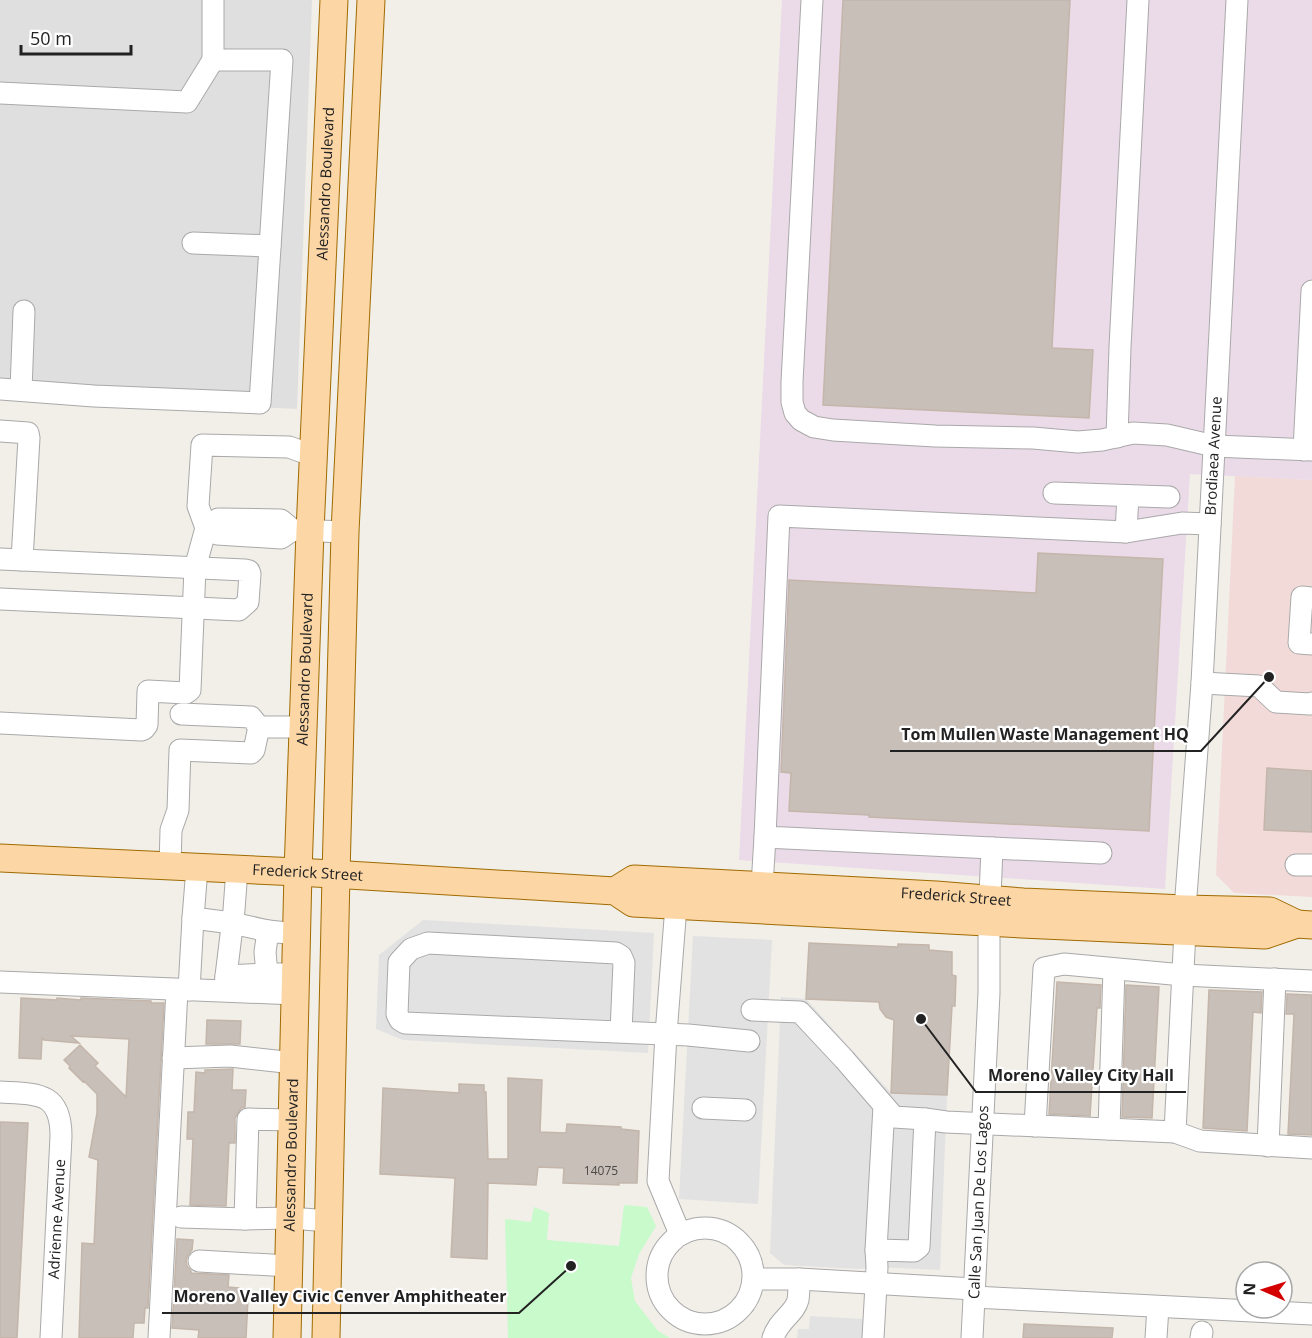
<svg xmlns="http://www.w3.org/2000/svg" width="1312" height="1338" font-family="'Open Sans',sans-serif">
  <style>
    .residential { fill: #e0dfdf }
    .commercial { fill: #f2dad9 }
    .industrial { fill: #ebdbe8 }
    .park { fill: #c8facc }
    .parking { fill: #e2e2e2 }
    .building { fill: #c7bfb8; stroke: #c4b6ab; stroke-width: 1.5 }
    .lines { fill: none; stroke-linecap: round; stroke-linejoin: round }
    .minor-casing { stroke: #a9a9a9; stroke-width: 23 }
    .major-casing { stroke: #a06b00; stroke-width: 29 }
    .minor { stroke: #fff; stroke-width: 21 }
    .major { stroke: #fcd6a4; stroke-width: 27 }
    .labels { text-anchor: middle; stroke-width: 4.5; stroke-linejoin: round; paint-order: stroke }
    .number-label { font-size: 12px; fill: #4b4948 }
    .street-label { font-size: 15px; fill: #222; stroke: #fff }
    .leader { fill: none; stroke: #222; stroke-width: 2 }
    .callout-dot { fill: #222; stroke: #fff; stroke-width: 2 }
    .callout-label { font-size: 16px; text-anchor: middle; font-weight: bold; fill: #222; stroke: #fff; stroke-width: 4.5; stroke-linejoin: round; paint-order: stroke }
  </style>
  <rect width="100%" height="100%" fill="#f2efe9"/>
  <path class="residential" d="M0 0H312L297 409 0 395Z"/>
  <path class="commercial" d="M1235 476 1312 480V897L1234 893 1216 875Z"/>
  <path class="industrial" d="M782 0H1312V480L1190 474 1165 889 739 860Z"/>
  <path class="park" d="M624 1205 647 1207 656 1226 639 1254 631 1278 635 1301 658 1331 670 1338H508L505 1219 531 1222 534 1207 549 1213 547 1240 619 1246Z"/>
  <path class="parking" d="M423 920 654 933 648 1053 403 1040 376 1029 379 955Z
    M693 936 772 940 758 1204 679 1199Z
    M781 997 806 999 891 1093 947 1095 940 1270 877 1267 859 1269 784 1265 770 1253Z
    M810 1316 863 1319 862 1338H797L798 1329H809Z"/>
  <path class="building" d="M843 0H1070L1052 348 1093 350 1089 418 823 405Z
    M1038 553 1163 559 1149 831 869 817V815L789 811 791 773 781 772 789 580 1036 593Z
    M1267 768 1312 771V832L1264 830Z
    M809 943 898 947V944L929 945V950L952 952V975L956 976 955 1006H952L947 1095 891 1093 894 1020 886 1017 880 1009 879 1002 806 999Z
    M1057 982 1101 985 1100 1008H1097L1090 1116 1049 1114Z
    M1126 985 1159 987 1152 1118 1122 1117Z
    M1209 990 1262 992 1261 1013 1253 1012 1247 1131 1203 1128Z
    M1287 994 1312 995V1135L1288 1134 1294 1014H1286Z
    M21 998 57 1000V998L81 1000V998L151 1001V1003H164L148 1308H145L144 1323H134L133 1338H79L82 1243 94 1244 98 1160 89 1157 97 1113V1094L84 1081 83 1082 69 1068 70 1066 64 1060 80 1045 98 1063 95 1066 126 1097 129 1039 71 1036 79 1043 44 1040 42 1038 41 1059 19 1058Z
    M207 1020 241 1021 240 1044H206Z
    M233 1069 232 1090H246L245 1107 241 1108 235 1118V1143H229L226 1206 190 1205 193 1139H187L188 1112H194L196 1072 205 1073V1070Z
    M508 1078 542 1080 540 1132 566 1133 567 1124 621 1127V1129L639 1131 637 1183H618L619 1185 563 1183 564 1168 538 1167 536 1185 488 1183 487 1259 451 1257 455 1178 380 1174 383 1088 459 1093V1084L484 1085V1092H486L488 1159H508Z
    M0 1122 28 1123 17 1338H0Z
    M177 1239 193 1240 192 1250 188 1255 186 1260 187 1266 191 1271V1273L229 1275 228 1287 239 1288 248 1299 246 1338H198L199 1330 172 1328Z
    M1024 1324 1113 1328 1112 1338H1023Z"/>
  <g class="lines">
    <defs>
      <g id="minor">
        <path d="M812 0 792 382V402L795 413 801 420 814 427 833 430 935 436 1033 438 1078 442 1102 440 1133 433 1167 435 1214 446 1312 450"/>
        <path d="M0 93 187 102 213 60"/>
        <path d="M193 243 270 246"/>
        <path d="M0 389 94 396 260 403 282 60H213V0"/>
        <path d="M21 390 24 311"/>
        <path d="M0 431 28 433 29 438 22 560"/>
        <path d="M1117 437 1120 347 1138 0"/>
        <path d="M1304 450 1312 291"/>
        <path d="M1054 493 1169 497"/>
        <path d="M206 528 218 519 281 520 293 530 345 532"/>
        <path d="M206 528 217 534 281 538 293 530"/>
        <path d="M1126 532 1128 496"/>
        <path d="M0 559 245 570 249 571 250 574 248 602 239 610 0 599"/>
        <path d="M1312 598 1302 597 1299 643 1312 644"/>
        <path d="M1202 683 1259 686 1276 702 1310 704 1312 703"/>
        <path d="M181 714 251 717 259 727"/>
        <path d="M0 723 141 730 144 729 147 725 148 691 186 693 190 690 195 568 206 528 198 506 202 445 289 447 314 456"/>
        <path d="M992 848 1101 853"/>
        <path d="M1296 865H1312"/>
        <path d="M170 867 171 830 178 810 180 750 251 753 254 750 259 727H304"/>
        <path d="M197 868 193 918 232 923 268 931"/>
        <path d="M762 886 765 837"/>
        <path d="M676 906 666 1034 658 1181 680 1234"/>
        <path id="s1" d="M1185 909 1202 683 1237 0"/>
        <path d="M296 974H267L265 952 268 931 297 934"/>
        <path d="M226 976 234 910 237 869"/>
        <path d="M0 982 296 994"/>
        <path d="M225 988 226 976 267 974"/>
        <path d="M189 990 193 918"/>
        <path d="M752 1010 800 1012 844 1059 894 1117 925 1119 946 1122 1175 1132 1200 1141 1312 1148"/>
        <path d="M621 1032 624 963 621 956 616 953 428 943 411 949 399 962 397 1014 400 1020 405 1023 688 1035 749 1041"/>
        <path d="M173 1058 230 1056 294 1063"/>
        <path d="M0 1092C36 1094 61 1091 61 1136L51 1338"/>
        <path d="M703 1108 745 1110"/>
        <path d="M1035 1126 1044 968 1064 964 1183 975 1312 981"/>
        <path d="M1109 1129 1114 969"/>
        <path d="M1175 1132 1185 931"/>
        <path d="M1268 1146 1275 979"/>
        <path d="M181 1217 245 1219 290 1218 329 1221"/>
        <path d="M245 1219 248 1119 293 1120"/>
        <circle cx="705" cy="1276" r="48"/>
        <path d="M876 1250 884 1106"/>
        <path d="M199 1261 289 1266"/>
        <path d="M754 1279H799L974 1289"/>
        <path d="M974 1297 1312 1314"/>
        <path d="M159 1338 177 990"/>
        <path d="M773 1338C778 1321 795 1313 798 1300 799 1294 799 1286 799 1279"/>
        <path d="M873 1338 877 1267 876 1250 914 1251 919 1247 925 1119"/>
        <path id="s2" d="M972 1338 989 993V921L992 848 765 837 779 516 1126 532 1182 523 1210 524"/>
        <path d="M1156 1338 1158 1307"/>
        <path d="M1201 1338 1202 1332"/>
      </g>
      <g id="major">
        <path id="s3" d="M0 858 298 872 615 891 633 903 1022 924 1265 935 1297 924 1312 925"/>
        <path id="s4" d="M615 891 634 879 936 895 1023 902 1185 909 1270 911 1297 924"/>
        <path id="s5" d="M287 1338 298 872 310 531 334 0"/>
        <path d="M326 1338 336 875 345 532 371 0"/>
      </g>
    </defs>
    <use href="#minor" class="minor-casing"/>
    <use href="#major" class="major-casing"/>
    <use href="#minor" class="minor"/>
    <use href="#major" class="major"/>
  </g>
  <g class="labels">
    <g class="number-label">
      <text x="601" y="1175">14075</text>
    </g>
    <g class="street-label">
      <text dy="5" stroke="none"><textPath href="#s5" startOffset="1155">Alessandro Boulevard</textPath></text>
      <text dy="5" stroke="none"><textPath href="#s1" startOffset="454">Brodiaea Avenue</textPath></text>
      <text dy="5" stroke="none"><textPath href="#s5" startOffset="669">Alessandro Boulevard</textPath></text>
      <text dy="5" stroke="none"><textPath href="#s3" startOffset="308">Frederick Street</textPath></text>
      <text dy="5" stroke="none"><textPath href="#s4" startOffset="345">Frederick Street</textPath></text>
      <text dy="5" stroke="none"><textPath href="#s5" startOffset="183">Alessandro Boulevard</textPath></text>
      <text dy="5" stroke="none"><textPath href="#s2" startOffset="136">Calle San Juan De Los Lagos</textPath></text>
      <text transform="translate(57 1219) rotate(-87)" y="5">Adrienne Avenue</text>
    </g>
  </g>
  <path class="leader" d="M1269 677L1201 751H890M921 1019L976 1092H1186M571 1266L519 1313H162"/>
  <g class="callout-dot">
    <circle cx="1269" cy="677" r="6"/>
    <circle cx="921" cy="1019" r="6"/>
    <circle cx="571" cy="1266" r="6"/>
  </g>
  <g class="callout-label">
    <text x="1045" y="740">Tom Mullen Waste Management HQ</text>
    <text x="1081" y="1081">Moreno Valley City Hall</text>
    <text x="340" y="1302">Moreno Valley Civic Cenver Amphitheater</text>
  </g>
  <g transform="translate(1264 1290) rotate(273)"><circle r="28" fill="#ffffff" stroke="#a7a7a7" stroke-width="1.5"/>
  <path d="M0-4.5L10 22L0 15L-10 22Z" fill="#d40000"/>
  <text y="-9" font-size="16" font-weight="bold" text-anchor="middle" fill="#222222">N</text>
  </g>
  <path d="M21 45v9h110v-9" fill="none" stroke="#222222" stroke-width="3"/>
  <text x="30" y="45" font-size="18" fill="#222222" stroke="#ffffff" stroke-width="4.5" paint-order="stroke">50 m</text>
</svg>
